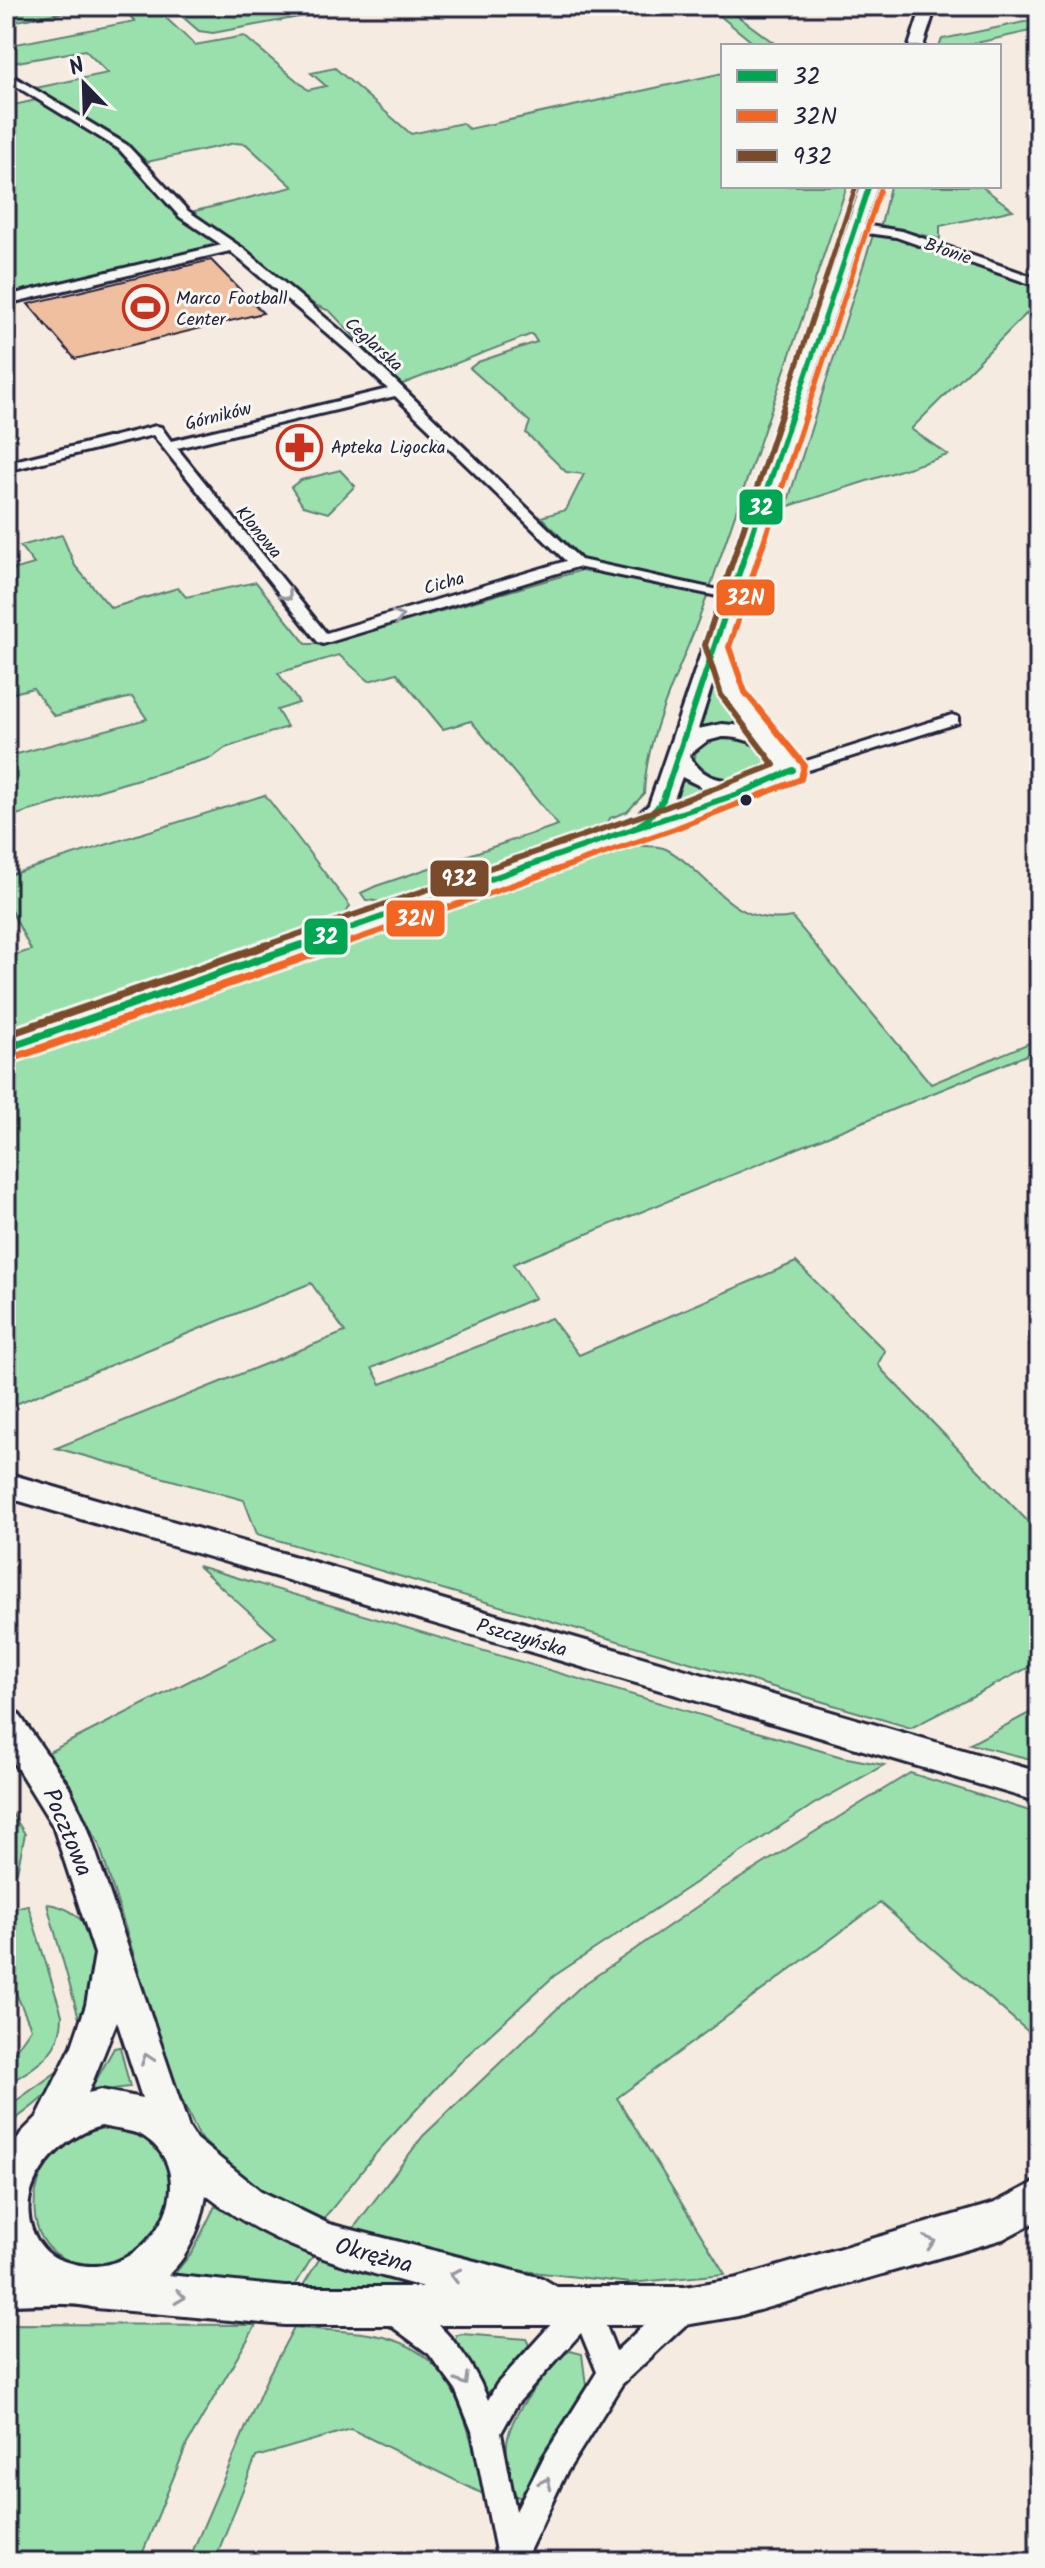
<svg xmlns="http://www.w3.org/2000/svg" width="1045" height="2568" font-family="Kalam,sans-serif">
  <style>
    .green { fill: #9ae0ad; stroke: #5e8174; stroke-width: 2 }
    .building { fill: #efbf9f; stroke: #22223b; stroke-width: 2 }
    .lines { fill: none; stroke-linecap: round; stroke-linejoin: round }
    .street-casing { stroke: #22223b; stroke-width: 6 }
    .secondary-casing { stroke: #22223b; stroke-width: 6 }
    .street { fill: #f6f6f2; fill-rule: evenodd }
    .secondary { fill: #f6f6f2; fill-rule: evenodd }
    .bus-1-far2-casing { stroke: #f6f6f2; stroke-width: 8 }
    .bus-1-far1-casing { stroke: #f6f6f2; stroke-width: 11 }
    .bus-1-casing { stroke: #f6f6f2; stroke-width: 14 }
    .bus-2-far2-casing { stroke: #f6f6f2; stroke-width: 8 }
    .bus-2-far1-casing { stroke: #f6f6f2; stroke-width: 11 }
    .bus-2-casing { stroke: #f6f6f2; stroke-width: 14 }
    .bus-3-far2-casing { stroke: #f6f6f2; stroke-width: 8 }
    .bus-3-far1-casing { stroke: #f6f6f2; stroke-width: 11 }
    .bus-3-casing { stroke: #f6f6f2; stroke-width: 14 }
    .bus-1-far2 { stroke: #00a651; stroke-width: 5 }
    .bus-1-far1 { stroke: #00a651; stroke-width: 6 }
    .bus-1 { stroke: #00a651; stroke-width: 8 }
    .bus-2-far2 { stroke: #f26522; stroke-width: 5 }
    .bus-2-far1 { stroke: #f26522; stroke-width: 6 }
    .bus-2 { stroke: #f26522; stroke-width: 8 }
    .bus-3-far2 { stroke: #7a4b2a; stroke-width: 5 }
    .bus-3-far1 { stroke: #7a4b2a; stroke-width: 6 }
    .bus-3 { stroke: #7a4b2a; stroke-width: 8 }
    .oneway { stroke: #9797a0 }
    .bus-dot { fill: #22223b; stroke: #f6f6f2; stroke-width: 3 }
    .labels { text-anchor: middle; stroke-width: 6; stroke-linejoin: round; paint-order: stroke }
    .far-street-label { font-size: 18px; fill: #22223b; stroke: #f6f6f2 }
    .far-poi-label { font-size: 18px; fill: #22223b; stroke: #f6f6f2; text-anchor: start }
    .street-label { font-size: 20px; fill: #22223b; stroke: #f6f6f2 }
    .near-street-label { font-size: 24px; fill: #22223b; stroke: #f6f6f2 }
    .line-badge { stroke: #f6f6f2; stroke-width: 3 }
    .badge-label { font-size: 22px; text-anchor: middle; font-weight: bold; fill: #fff }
  </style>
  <rect width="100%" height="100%" fill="#f5ebe1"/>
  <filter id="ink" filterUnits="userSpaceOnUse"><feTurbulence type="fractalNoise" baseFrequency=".0125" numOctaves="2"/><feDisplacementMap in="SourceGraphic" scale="16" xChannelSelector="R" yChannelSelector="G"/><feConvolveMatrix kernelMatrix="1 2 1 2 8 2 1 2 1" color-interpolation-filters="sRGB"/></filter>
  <g filter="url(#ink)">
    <path class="green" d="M6 6H97L6 23Z
      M119 6H153L195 45 244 36 308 90 326 86 311 73 335 68 411 134 462 123 469 129 723 73V186H847C801 324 753 461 706 599 685 662 646 728 644 794L627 812 610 818 607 825 384 902 366 900 361 893 376 886 558 825 471 721 443 729 397 673 369 681 339 655 278 673 299 703 277 710 287 727 225 748 213 757 6 818V757L147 719 132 697 54 716 33 688 6 695V572L34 564 20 546 62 535 75 566 111 608 178 588 186 597 256 582 306 644H327L579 571 580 556 541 517 566 510 584 474 566 472 526 433 530 422 470 368 478 362 537 342 532 334 400 385 330 311 315 305 191 212 293 187 246 144 235 143 147 162 125 141 36 88 108 73 85 50 6 64V46L135 21Z
      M170 6H318L326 12 213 33 199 31Z
      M708 6H724L778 46H757Z
      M1039 19V29L963 46H939L942 39Z
      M6 98 11 102 10 106 36 100C61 112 88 127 110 145 149 177 178 217 220 246L6 297Z
      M890 186H981L1013 210 940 226V239L881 225Z
      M873 235 905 239 1039 289V301L911 429 948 455 786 507Z
      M340 470 355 486 328 513 303 506 291 487 301 480Z
      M712 680 742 720 741 723 698 729Z
      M737 738 758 745 768 758V766C750 793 713 782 694 764L696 749 714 739Z
      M681 780 713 793 715 794 671 810Z
      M265 795 350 906 345 915 6 1035V958L31 950 6 900V876Z
      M635 846C644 846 658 845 666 849 711 873 732 929 792 917L931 1084 1039 1039V1050L513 1264 535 1298 372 1368 381 1384 551 1318 579 1355 796 1262 885 1351 878 1364 882 1370 1039 1533V1662L911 1728 257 1534 244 1500 56 1448 345 1332 311 1283 6 1408V1063Z
      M198 1566 842 1757 884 1765 814 1804 554 1976 464 2058 378 2151 322 2221 252 2185 200 2138 174 2083 99 1844 49 1752 276 1637Z
      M1039 1708V1761L970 1744Z
      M910 1773 1039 1814V2041L880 1903 617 2098 725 2274 630 2283 515 2270 353 2229 423 2136 580 1987 721 1890Z
      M11 1812 25 1834 17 1872 6 1876V1814Z
      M47 1904C123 1913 97 2024 69 2067 53 2092 30 2109 6 2126V2108L58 2071 82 2029Z
      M28 1905 62 2015C62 2054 36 2066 6 2085V2064L31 2028 6 1970V1910Z
      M120 2047 130 2087 96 2091 93 2086 114 2048Z
      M102 2127C226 2128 161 2304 65 2259 24 2240 28 2182 55 2154 68 2139 83 2133 102 2127Z
      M215 2206 275 2240 313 2256 294 2287 176 2282 173 2276 193 2251Z
      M320 2258 435 2290 302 2287Z
      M6 2324 256 2325 187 2444 139 2562H6Z
      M294 2327C325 2331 362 2330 391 2339 460 2360 470 2434 483 2494L351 2429 256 2457 214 2562H188L267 2378Z
      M462 2334 526 2339 529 2345 488 2393 455 2342 456 2335Z
      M570 2351 582 2354 586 2386 540 2458 521 2498 516 2496C497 2445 507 2422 540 2382 548 2371 556 2357 570 2351Z"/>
    <path class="building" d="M211 260 263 313 75 359 28 304Z"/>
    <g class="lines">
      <defs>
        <path id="street" d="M6 72 127 145 188 211 245 250 360 347 581 560 737 594V600L577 567 323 644 318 642 153 435 6 471V463L156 426 161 427 171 441 388 389 350 353 230 251 6 304V296L222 245 180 217 119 149 6 80ZM395 396 566 561 326 633 177 448Z
          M856 224 902 231 1039 279V287L896 237 852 231V225Z
          M952 715 958 717V723L799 773H787L785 770 787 767Z
          M684 2293 694 2297 698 2307 694 2317 622 2384 565 2475 524 2562H498L472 2431 455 2389 429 2354 382 2319 378 2309 382 2299 392 2295C438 2314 470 2355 488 2400L497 2384 575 2298 585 2294 595 2298 616 2351 674 2297ZM581 2333 597 2372 545 2455 516 2511 501 2433 517 2404Z"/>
        <path id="secondary" d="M922 6H936L923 46H909Z
          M861 186H877L726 644 745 698 801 765 804 770 801 775 678 823 6 1057V1039L626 825 649 805ZM714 679 744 726 722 724 698 729ZM722 737C749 737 764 746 779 767 747 780 710 793 689 755L707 741ZM682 777 714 793 670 810Z
          M6 1473 1039 1772V1802L6 1497Z
          M6 1709 18 1713 68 1785 87 1826 189 2128 196 2139 261 2191 329 2224 542 2278 557 2287H685L738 2278 995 2203 1039 2180V2220L1003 2239 738 2316 685 2325H285L96 2308C67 2301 37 2305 6 2305V2267H9L6 2260V2159L21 2133 37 2117 72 2046 86 2005 95 1954 53 1826 6 1750ZM117 2021 142 2098 101 2090 88 2093ZM101 2126C113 2129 132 2130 143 2136 208 2177 149 2282 75 2264 62 2261 52 2258 43 2248 3 2200 53 2139 101 2126ZM206 2195C273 2248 343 2266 424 2287H285L168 2275C190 2255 202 2224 206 2195Z"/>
      </defs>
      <use href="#street" class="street-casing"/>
      <use href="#secondary" class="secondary-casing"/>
      <use href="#street" class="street"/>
      <use href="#secondary" class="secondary"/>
      <defs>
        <path id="bus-1-far2" d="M794 411 869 186"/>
        <path id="bus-1-far1" d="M609 837 741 793 793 770
          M296 947 633 829 647 820 663 800 794 409"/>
        <path id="bus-1" d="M6 1048 301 945"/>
        <path id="bus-2-far2" d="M807 411 880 190"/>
        <path id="bus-2-far1" d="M334 947 674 829 801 779 804 765 745 692 729 647 808 409"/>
        <path id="bus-2" d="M10 1059 340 945"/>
        <path id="bus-3-far2" d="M782 411 856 186"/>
        <path id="bus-3-far1" d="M261 947 666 807 774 765 721 695 705 645 783 409"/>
        <path id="bus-3" d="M6 1035 267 945"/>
      </defs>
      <use href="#bus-1-far2" class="bus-1-far2-casing"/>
      <use href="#bus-1-far1" class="bus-1-far1-casing"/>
      <use href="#bus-1" class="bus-1-casing"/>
      <use href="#bus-2-far2" class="bus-2-far2-casing"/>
      <use href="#bus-2-far1" class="bus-2-far1-casing"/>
      <use href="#bus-2" class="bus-2-casing"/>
      <use href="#bus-3-far2" class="bus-3-far2-casing"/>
      <use href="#bus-3-far1" class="bus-3-far1-casing"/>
      <use href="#bus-3" class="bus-3-casing"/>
      <use href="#bus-1-far2" class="bus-1-far2"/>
      <use href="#bus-1-far1" class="bus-1-far1"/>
      <use href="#bus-1" class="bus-1"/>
      <use href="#bus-2-far2" class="bus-2-far2"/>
      <use href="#bus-2-far1" class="bus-2-far1"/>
      <use href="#bus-2" class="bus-2"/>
      <use href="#bus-3-far2" class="bus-3-far2"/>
      <use href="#bus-3-far1" class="bus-3-far1"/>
      <use href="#bus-3" class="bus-3"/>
    </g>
    <defs><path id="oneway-chevron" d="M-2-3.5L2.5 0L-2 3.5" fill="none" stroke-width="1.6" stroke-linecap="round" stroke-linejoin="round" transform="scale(2)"/></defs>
    <g class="oneway">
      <use href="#oneway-chevron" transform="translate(287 595) rotate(50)"/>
      <use href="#oneway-chevron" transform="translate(398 617) rotate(-16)"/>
      <use href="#oneway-chevron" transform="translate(147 2059) rotate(-109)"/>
      <use href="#oneway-chevron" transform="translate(930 2242) rotate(-16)"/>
      <use href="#oneway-chevron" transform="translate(455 2275) rotate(-166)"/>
      <use href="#oneway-chevron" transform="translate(180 2297) rotate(7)"/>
      <use href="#oneway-chevron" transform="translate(463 2380) rotate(60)"/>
      <use href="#oneway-chevron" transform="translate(546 2483) rotate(-64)"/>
    </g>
  </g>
  <defs>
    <symbol id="stadium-ring" viewBox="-11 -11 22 22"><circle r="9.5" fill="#f6f6f2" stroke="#c8321e" stroke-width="1.5"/><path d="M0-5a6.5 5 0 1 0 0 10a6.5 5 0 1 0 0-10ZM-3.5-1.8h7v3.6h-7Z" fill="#c8321e"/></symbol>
    <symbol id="pharmacy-ring" viewBox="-11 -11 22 22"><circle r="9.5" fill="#f6f6f2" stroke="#c8321e" stroke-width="1.5"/><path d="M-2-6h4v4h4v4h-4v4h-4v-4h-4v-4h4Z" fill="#c8321e"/></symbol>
  </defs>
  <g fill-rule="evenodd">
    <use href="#stadium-ring" x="120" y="282" width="51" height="51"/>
    <use href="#pharmacy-ring" x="274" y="422" width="51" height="51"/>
  </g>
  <circle class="bus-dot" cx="746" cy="800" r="7"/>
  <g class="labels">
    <g class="far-street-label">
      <text transform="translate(948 251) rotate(19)" y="6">Błonie</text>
      <text transform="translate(374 344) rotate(42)" y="6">Ceglarska</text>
      <text transform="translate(218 416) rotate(-14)" y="6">Górników</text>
      <text transform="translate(259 532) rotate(51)" y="6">Klonowa</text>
      <text transform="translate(444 583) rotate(-16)" y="6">Cicha</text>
    </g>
    <g class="far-poi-label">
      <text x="176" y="304">Marco Football<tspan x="176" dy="21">Center</tspan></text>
      <text x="331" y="453">Apteka Ligocka</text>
    </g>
    <g class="street-label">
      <text transform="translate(522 1637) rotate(16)" y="7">Pszczyńska</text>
    </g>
    <g class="near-street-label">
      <text transform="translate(68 1832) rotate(67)" y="8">Pocztowa</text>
      <text transform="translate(374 2255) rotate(15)" y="8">Okrężna</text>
    </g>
  </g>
  <g class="line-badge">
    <rect x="738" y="488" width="46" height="38" rx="8" fill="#00a651"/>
    <rect x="715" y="578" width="61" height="39" rx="8" fill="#f26522"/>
    <rect x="429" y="859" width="61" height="39" rx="8" fill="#7a4b2a"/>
    <rect x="385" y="899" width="61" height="39" rx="8" fill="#f26522"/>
    <rect x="303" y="917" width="46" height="39" rx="8" fill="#00a651"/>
  </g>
  <g class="badge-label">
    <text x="761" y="515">32</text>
    <text x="745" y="605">32N</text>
    <text x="459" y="886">932</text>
    <text x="415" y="926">32N</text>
    <text x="326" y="944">32</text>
  </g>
  <rect width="1045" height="2568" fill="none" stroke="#f6f6f2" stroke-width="32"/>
  <rect x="16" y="16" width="1013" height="2536" fill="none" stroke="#22223b" stroke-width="3" filter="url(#ink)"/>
  <rect x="721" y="44" width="280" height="144" fill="#f6f6f2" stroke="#a1a1a9" stroke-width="2"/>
  <rect x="737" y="70" width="40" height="12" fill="#00a651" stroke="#a1a1a9" stroke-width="2"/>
  <text x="793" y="84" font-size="24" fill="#22223b">32</text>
  <rect x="737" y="110" width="40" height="12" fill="#f26522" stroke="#a1a1a9" stroke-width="2"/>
  <text x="793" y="124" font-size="24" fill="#22223b">32N</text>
  <rect x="737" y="150" width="40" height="12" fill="#7a4b2a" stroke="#a1a1a9" stroke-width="2"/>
  <text x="793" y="164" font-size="24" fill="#22223b">932</text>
  <g transform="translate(84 84) rotate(337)" stroke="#f6f6f2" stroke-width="6" paint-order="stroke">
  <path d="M0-6L14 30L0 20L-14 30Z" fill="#22223b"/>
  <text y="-12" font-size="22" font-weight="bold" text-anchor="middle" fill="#22223b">N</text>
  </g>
</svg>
